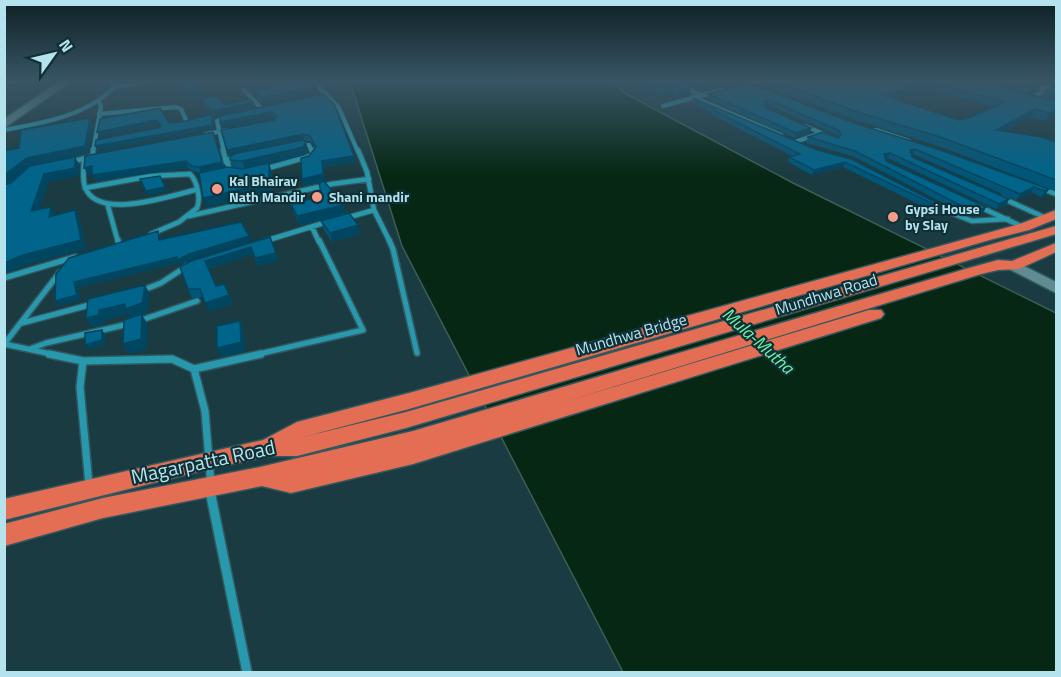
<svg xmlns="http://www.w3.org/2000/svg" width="1061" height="677" font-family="'Titillium Web',sans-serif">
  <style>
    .water { fill: #052713; stroke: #3a5f54; stroke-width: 1.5 }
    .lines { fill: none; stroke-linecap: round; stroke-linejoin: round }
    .street-far4-casing { stroke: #32585f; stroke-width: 5 }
    .street-far3-casing { stroke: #32585f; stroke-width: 7 }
    .street-far2-casing { stroke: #32585f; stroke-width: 8 }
    .street-far1-casing { stroke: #32585f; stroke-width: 10 }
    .street-casing { stroke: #32585f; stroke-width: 12 }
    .secondary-casing { stroke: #32585f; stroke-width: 3 }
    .highway-casing { stroke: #32585f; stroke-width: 3 }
    .street-far4 { stroke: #2898ad; stroke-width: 4 }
    .street-far3 { stroke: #2898ad; stroke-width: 4.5 }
    .street-far2 { stroke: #2898ad; stroke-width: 5 }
    .street-far1 { stroke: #2898ad; stroke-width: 7 }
    .street { stroke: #2898ad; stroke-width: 9 }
    .secondary { fill: #608b92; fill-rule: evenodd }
    .highway { fill: #e46e53; fill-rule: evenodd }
    .wall { fill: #005678; fill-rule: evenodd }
    .shaded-wall { fill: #004661 }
    .building { fill: #00648b; stroke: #004661; stroke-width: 1.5; fill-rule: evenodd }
    .poi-dot { fill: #f49e8a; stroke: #0f3037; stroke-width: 2 }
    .labels { text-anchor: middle; stroke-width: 4.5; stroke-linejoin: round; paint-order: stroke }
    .far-poi-label { font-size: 14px; font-weight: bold; fill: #b4e2ed; stroke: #0f3037; text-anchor: start }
    .street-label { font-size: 16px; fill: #b4e2ed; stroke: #0f3037 }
    .water-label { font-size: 18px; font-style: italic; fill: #6ef4a1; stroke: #0f3037 }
    .near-street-label { font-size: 20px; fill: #b4e2ed; stroke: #0f3037 }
  </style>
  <rect width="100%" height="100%" fill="#1a3b42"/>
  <path class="water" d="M352 80H611L624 93 793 183 1056 313V672H623L402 246 352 88Z"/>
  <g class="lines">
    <defs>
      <path id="street-far4" d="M312 80 339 108 358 152
        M669 80 701 95
        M4 82 28 80
        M745 85 761 80
        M114 87 157 80
        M244 90 262 109
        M693 97 781 135
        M1029 98 1050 89
        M663 106 723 90
        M99 114 176 107 181 109 187 122
        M805 126 829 136
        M4 130C42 123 87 116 114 87L110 80
        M876 130 909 141
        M206 134 228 130
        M795 142 821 133
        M298 145H309L312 152
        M93 152 101 106 99 102
        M224 152 217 121 226 117"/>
      <path id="street-far3" d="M93 150V156
        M223 150 226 162
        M358 150 367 172 374 210 390 242
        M84 159C84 168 82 179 85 187 97 221 170 196 195 190
        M71 162 93 156
        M265 169 314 155 312 150
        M230 172 227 160 238 157
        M85 188 151 176 190 174C197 181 201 198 197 208L179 222 151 234
        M1040 188 1056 194
        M1002 198 1046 218
        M108 206 118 242
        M978 206 1023 227
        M944 210 972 221 1008 219
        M189 216 332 184 369 179
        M346 218 374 210
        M312 227 319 242
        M265 241 327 222"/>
      <path id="street-far2" d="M118 240 119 244
        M389 240 393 249 417 353
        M4 278 75 257
        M141 291 161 283 187 266
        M22 323 93 304
        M5 343 60 272
        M4 344 56 355
        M30 349 46 343 133 323 197 301
        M254 355 363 330 319 240"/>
      <path id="street-far1" d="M49 354 83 361 172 359 194 369 205 411 212 498
        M83 361 80 387 89 485
        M194 369 261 354"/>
      <path id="street" d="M211 496 247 672"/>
      <path id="secondary" d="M62 80H73L4 128V119Z
        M1012 80H1028L1056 87V93Z
        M1014 261 1056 282V293L1009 269 1006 266Z"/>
      <path id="highway" d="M1056 210V219L1029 230 993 239 409 409 303 437 406 412 1056 226V234L406 428 297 456H269L209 469 4 520V499L263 440 297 422 409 393 1020 224Z
        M1056 243V252L1019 269 998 270 981 274 564 402 869 310H881L884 314 881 318 413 464 291 493 262 486 103 518 4 546V524L103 498 260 467 413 431 969 268 998 260 1012 261Z"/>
    </defs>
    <use href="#street-far4" class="street-far4-casing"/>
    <use href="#street-far3" class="street-far3-casing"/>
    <use href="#street-far2" class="street-far2-casing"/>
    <use href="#street-far1" class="street-far1-casing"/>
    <use href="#street" class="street-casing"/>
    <use href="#secondary" class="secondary-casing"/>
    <use href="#highway" class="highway-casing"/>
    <use href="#street-far4" class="street-far4"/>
    <use href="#street-far3" class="street-far3"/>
    <use href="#street-far2" class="street-far2"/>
    <use href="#street-far1" class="street-far1"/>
    <use href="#street" class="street"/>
    <use href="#secondary" class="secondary"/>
    <use href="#highway" class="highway"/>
  </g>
  <path class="wall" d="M177 80H195L200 87 203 96 189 99Z
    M239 80H311L317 86 318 92 264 105 257 98 255 91 268 88 250 90Z
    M632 80H748L703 91 679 81 690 94 680 97 673 94 664 96Z
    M762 80H1034L1042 83 1038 90 1028 94 1041 97 1045 90 1056 87V115L1045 121 1030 117 1004 131 1056 142V191L939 146 855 120 761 84ZM924 88 993 107 968 118 959 120 895 99Z
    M1037 80H1056V85Z
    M749 83 854 123 1049 189 1045 195 1041 197 1031 192 1016 200 913 154 911 155 912 157 1009 199 1006 205 996 209 888 158 886 159V161L986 207 983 213 974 216 959 211 853 156 806 143 808 137 838 138 837 135 768 105 765 106 766 108 811 128 810 133 795 138 707 99 708 94Z
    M324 94 356 162 323 167 325 181 304 186 302 179 309 156 315 148 312 142 304 140 296 142 308 150 305 155 269 164 272 172V193L207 207 199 173 195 172 188 168 96 181 92 173 88 174 215 138 224 168H233L230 157 231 156H229L275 118 222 128 220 122Z
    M693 98 817 150 851 159 951 210 948 216 945 217 843 167 812 175 788 162 789 157 792 156 714 116V115L710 113 711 112 692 103Z
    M201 99 225 105 253 102 254 107 215 116 203 104Z
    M291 204 343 205 345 214 300 225 294 213Z
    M321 221 358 225 360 234 332 242 324 230Z
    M270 237 279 261 258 266 253 254 208 269 216 286 224 284 233 304 209 311 203 297 192 298 188 289 191 261Z"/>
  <path class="shaded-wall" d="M720 80H748L703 91 704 84Z
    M269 81 271 87 250 90 248 84Z
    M927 81 924 88 882 103 885 96Z
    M1042 83 1038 90 1028 94 1032 87Z
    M317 86 318 92 264 105 261 98Z
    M674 86 673 94 664 96 665 88Z
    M200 87 203 96 189 99 185 89Z
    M691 87 690 94 680 97 682 90Z
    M769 100 768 105 763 106 764 101Z
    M253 102 254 107 215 116 213 111Z
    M1035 109 1030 117 992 138 996 130Z
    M1056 110V115L1045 121 1050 113Z
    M272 112 274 118 222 128 220 122Z
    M212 114 214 118V129L98 151 95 146Z
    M90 118 93 125 88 153 32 166 4 187V175L27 158Z
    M156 120 158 125 100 136 97 132Z
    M811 128 810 133 795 138 796 133Z
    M213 132 224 169 201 173 199 167Z
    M303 134 304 140 229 156 227 150Z
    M306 142 308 150 305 155 269 164 272 172V193L207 207 203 198 245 169 242 161Z
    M915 149 913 154 907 156 910 150Z
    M890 153 888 158 882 160 884 154Z
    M354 156 356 162 323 167 325 181 304 186 302 179 322 161Z
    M75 157 79 164V176L49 182 36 219 31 211 44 174Z
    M186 161 188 168 96 181 92 175Z
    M845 162 843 167 812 175 814 170Z
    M92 166 95 173 88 174 84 168Z
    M165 187 167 191 148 196 146 191Z
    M1034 187 1031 192 1016 200 1020 194Z
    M1049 189 1045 195 1041 197 1045 191Z
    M1009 199 1006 205 996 209 999 204Z
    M343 205 345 214 300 225 297 216Z
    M51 207 56 216 49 217Z
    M986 207 983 213 974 216 978 211Z
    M75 210 80 219 86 249 29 264 4 274V263Z
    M951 210 948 216 945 217 948 211Z
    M358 225 360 234 332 242 330 233Z
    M249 236 251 241 192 259 180 265 179 263 78 288 81 300 59 306 55 301 74 282 189 254Z
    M251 247 254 254 208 269 205 261Z
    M276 253 279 261 258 266 255 258Z
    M145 285 150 294 147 313 142 315 147 323V349L129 354 123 344 131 319 128 314 105 320V324L92 327 86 318Z
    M229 295 233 304 209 311 205 303Z
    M240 321 244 330 245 352 221 357 217 348Z
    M102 330 105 334V345L88 350 85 345Z"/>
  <path class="building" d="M179 80H195L200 87 185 89Z
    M244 80H311L317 86 261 98 255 91 269 88 271 84 269 81 248 84Z
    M648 80H676L691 87 682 90 674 86 665 88Z
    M694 80H720L704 84Z
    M771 80H975L1056 101V110L1050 113 1035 109 996 130 1042 137 1056 142V180L943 138 858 112ZM927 81 1006 102 968 118 959 120 885 96Z
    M1007 80H1034L1042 83 1032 87Z
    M749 83 854 123 943 151 1049 189 1045 191 1034 187 1020 194 915 149 910 150 912 157 1009 199 999 204 890 153 884 154 886 161 986 207 978 211 962 206 855 151 808 137 823 132 838 138 841 134 838 130 769 100 764 101 766 108 811 128 796 133 708 94Z
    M1055 86 1056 87V93L1045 90Z
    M324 94 334 104 354 156 322 161 323 174 302 179 301 158 309 156 316 147 310 136 303 134 227 150 221 130 274 120 277 115 272 112 220 122V116Z
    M216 96 225 105 250 99 253 102 213 111 201 99Z
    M693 98 817 150 851 159 951 210 948 211 845 162 814 170 789 157 800 154 715 111H717L711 108 713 107Z
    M160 108 169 123 186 121 212 114V125L95 146 96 140 158 128 161 125 156 120 97 132 100 119Z
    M90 118 85 146 27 158 4 175V151L19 148 21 130Z
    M213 132 222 162 199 167 192 166 186 161 92 175V166L84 168 85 156Z
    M303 140 306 142 303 147 242 161 230 160V157L234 154Z
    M75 157V168L44 174 31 211 51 207 49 217 75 210 81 240 23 255 4 263V185L11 183 30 166Z
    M269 163V183L203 198 199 173 227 167 242 169Z
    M160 176 165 187 146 191 140 179Z
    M324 181 343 205 297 216 291 204 322 196 319 183Z
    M349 213 358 225 330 233 321 221Z
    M241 222 249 236 189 254 178 260 177 257 74 282 77 295 55 301 56 274 69 258 158 231 159 240Z
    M270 237 276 253 255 258 251 247 205 261 216 286 224 284 229 295 205 303 200 289H188L180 267 191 261Z
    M145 285 142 303 125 309V304L99 310V315L86 318 88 299Z
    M142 314 141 339 123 344 124 320Z
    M240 321 241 342 217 348V326Z
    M102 330V340L85 345V333Z"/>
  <linearGradient id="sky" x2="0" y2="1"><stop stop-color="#0e2024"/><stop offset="0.46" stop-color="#385565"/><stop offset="1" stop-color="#385565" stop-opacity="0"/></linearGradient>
  <rect width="1061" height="175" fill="url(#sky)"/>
  <g class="poi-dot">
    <circle cx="217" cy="189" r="6"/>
    <circle cx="317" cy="197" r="6"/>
    <circle cx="893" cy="217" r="6"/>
  </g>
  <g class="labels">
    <g class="far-poi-label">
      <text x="229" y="186">Kal Bhairav<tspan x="229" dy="16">Nath Mandir</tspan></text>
      <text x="329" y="202">Shani mandir</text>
      <text x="905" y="214">Gypsi House<tspan x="905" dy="16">by Slay</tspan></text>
    </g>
    <g class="street-label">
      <text transform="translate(826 294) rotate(-17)" y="6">Mundhwa Road</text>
      <text transform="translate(631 334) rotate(-16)" y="6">Mundhwa Bridge</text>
    </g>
    <g class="water-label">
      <text transform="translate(758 341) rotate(42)" y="6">Mula-Mutha</text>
    </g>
    <g class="near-street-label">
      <text transform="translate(203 462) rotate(-12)" y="7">Magarpatta Road</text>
    </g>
  </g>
  <rect width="1061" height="677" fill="none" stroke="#b4e2ed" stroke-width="12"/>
  <g transform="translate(54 54) rotate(56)" stroke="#0f3037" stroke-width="4.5" paint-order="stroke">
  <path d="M0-4.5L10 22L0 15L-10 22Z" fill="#b4e2ed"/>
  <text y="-9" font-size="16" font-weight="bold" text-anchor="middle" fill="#b4e2ed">N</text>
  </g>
</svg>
